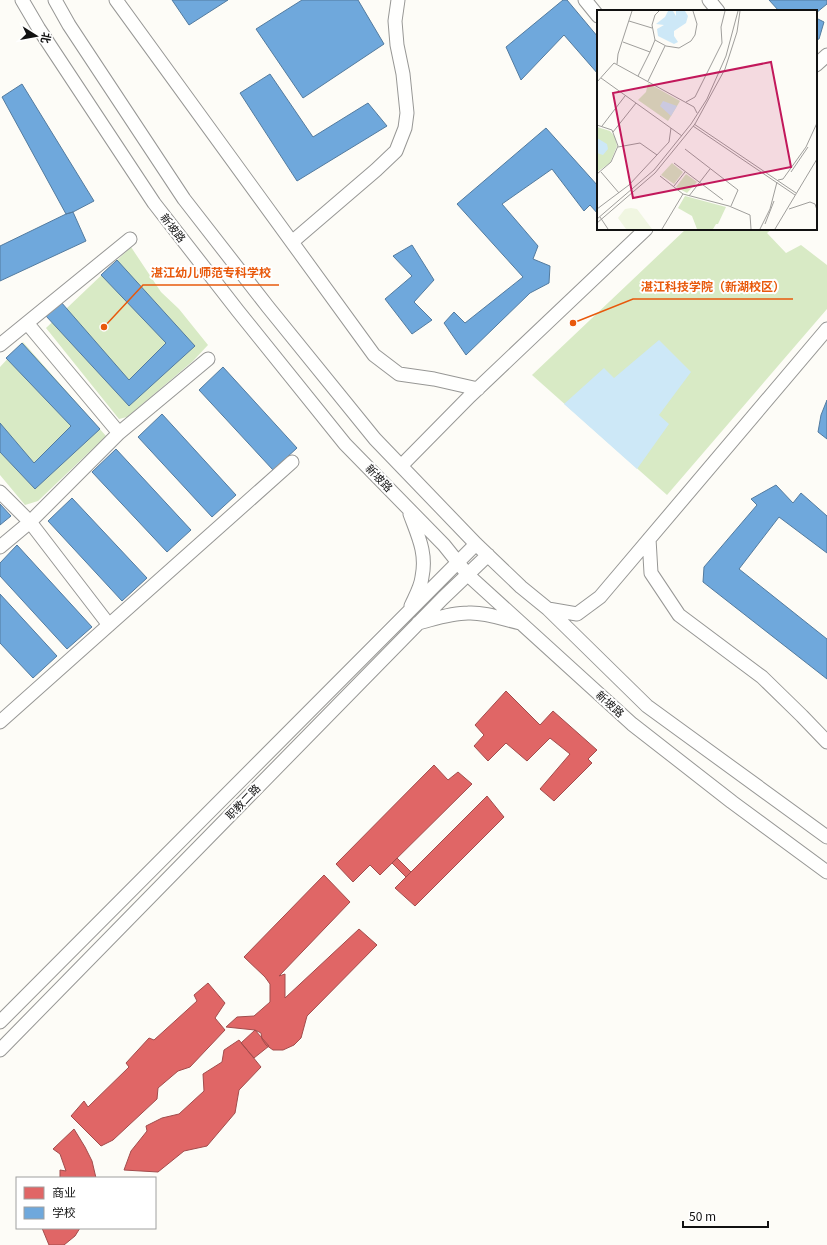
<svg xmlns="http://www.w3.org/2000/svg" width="827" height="1245" font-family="Georgia,'Noto Sans SC',serif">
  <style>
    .forest { fill: #d8eac5 }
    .water { fill: #cde8f7 }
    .shops { fill: #e06666; stroke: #a24c4c }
    .schools { fill: #6fa8dc; stroke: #537b9f }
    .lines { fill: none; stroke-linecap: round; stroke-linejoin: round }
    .minor-casing { stroke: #979795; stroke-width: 15 }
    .minor { stroke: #fffffe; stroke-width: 13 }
    .labels { text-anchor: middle; stroke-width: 4; stroke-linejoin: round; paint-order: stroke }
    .street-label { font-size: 11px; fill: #111; stroke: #fff }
    .inset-road { fill: none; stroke: #9f9e9b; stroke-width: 1 }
    .view { fill: #c2185b; fill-opacity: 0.15; stroke: #c2185b; stroke-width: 2 }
    .inset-edge { fill: none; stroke: #111; stroke-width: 2 }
    .leader { fill: none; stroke: #e8590c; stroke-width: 1.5 }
    .callout-dot { fill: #e8590c; stroke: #fff; stroke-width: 1.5 }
    .callout-label { font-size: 12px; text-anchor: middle; font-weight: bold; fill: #e8590c; stroke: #fff; stroke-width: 4; stroke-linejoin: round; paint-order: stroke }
  </style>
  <rect width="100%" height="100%" fill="#fdfcf7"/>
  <path class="forest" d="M686 229H772L767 233 786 253 801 245 827 265V309L667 495 532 375Z
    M131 247 161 292 179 309 208 345 193 361 127 417 119 419 46 328Z
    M23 342 106 436 38 501 25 505 0 475V367Z"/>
  <path class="water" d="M659 340 691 372 659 415 669 424 637 469 564 404 604 368 614 378Z"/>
  <path class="shops" d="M506 691 540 725 553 711 597 750 588 759 592 763 554 801 540 789 570 754 550 738 527 761 506 743 488 761 474 746 484 735 475 725Z
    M434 765 448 780 458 772 472 784 380 875 370 865 353 882 336 864Z
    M487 796 504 817 415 906 395 888Z
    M397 858 411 872 406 877 392 863Z
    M324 875 350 902 279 976 285 974V998L359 929 377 945 307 1016 301 1038 294 1045 283 1050H273L266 1045 262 1039 261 1033 255 1030 226 1027 237 1017 254 1016 270 1002V984L265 977 244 957Z
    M208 983 225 1003 215 1018 225 1030 190 1067 178 1071 158 1088 157 1099 113 1140 101 1146 71 1116 84 1101 88 1107 129 1067 126 1063 149 1038 154 1040 197 1001 194 995Z
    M255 1030 269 1046 254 1058 241 1043Z
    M239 1040 261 1067 239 1090 235 1113 207 1146 184 1151 158 1172 124 1170 131 1151 147 1131 146 1126 162 1118 179 1114 204 1091 203 1074 222 1062 224 1050Z
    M74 1129 85 1147 92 1161 96 1178H60V1170L66 1171 60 1154 53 1149Z
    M42 1228H80L75 1236 64 1245H49Z"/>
  <path class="schools" d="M172 0H228L189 25Z
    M302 0H358L384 44 303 98 256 29Z
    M563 0H567L598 37V74L564 35 521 80 506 47Z
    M769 0H827V4L816 13V11H779Z
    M816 18 824 22 819 39 816 40Z
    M270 74 313 137 368 103 387 126 297 181 240 93Z
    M22 84 94 201 73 212 66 214 2 97Z
    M546 128 598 186V214L590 205 584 211 552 169 502 204 538 246 533 259 550 266 549 283 530 293 466 355 444 323 454 312 465 323 523 277 457 204Z
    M73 212 86 241 0 281V246L66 214Z
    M412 245 434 280 414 302 432 320 412 334 385 299 412 276 393 256Z
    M117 260 195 346 129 406 46 316 61 302 129 380 166 343 101 275Z
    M22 343 100 429 35 489 0 452V423L34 463 71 426 6 358Z
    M223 367 297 448 273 470 199 390Z
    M827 400V439L818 432 821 415Z
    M162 414 236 495 212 517 138 437Z
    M116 449 191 530 167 552 92 472Z
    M776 485 793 503 801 493 827 516V553L779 517 739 569 827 639V679L703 582 704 567 757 505 751 499Z
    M72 498 147 578 122 601 48 521Z
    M0 504 11 516 0 525Z
    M17 545 92 627 67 649 0 576V563Z
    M0 594 57 656 33 678 0 643Z"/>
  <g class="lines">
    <defs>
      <path id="minor" d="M22 0 39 29 154 203 238 311 345 444 444 545 468 575 632 724 732 802 827 872
        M55 0 69 25 184 199 268 307 375 439 476 544 521 587 548 609 647 706 827 837
        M116 0 374 355 399 374 434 379 478 389
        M585 0 598 16
        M709 0 718 11
        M816 65 827 55
        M292 242 376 170 396 151 405 128 407 113 403 74 397 45 395 21 398 0
        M27 323 119 433
        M0 345 130 239
        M401 466 470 396 646 229
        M0 492 30 522 109 625
        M410 514C418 536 427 553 422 577 421 587 415 597 411 606
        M649 539 651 573 679 615 762 677 802 716 827 742
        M0 547 30 522 119 433 208 359
        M548 609 577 614 600 597 827 329
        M418 623C434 619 451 613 468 613 485 612 503 619 520 623
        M0 722 292 462
        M0 1022 476 544
        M0 1050 443 598 488 555"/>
    </defs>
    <use href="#minor" class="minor-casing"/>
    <use href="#minor" class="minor"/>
  </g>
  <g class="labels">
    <g class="street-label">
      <text transform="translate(173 228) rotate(52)" y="4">新坡路</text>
      <text transform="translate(379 478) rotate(46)" y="4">新坡路</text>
      <text transform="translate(610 704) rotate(42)" y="4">新坡路</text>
      <text transform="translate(243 802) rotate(-46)" y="4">职教二路</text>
    </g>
  </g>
  <g transform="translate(597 10)">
    <rect width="220" height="220" fill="#fdfcf7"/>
    <path d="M51 73 83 91 71 111 41 90 49 82ZM0 117 13 121 18 127 20 136 13 153 0 162ZM75 153 86 162 77 174 64 165ZM89 164 100 172 90 183 79 177ZM88 186 129 197 121 214H119L116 219H100L95 206 81 198Z" fill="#d8eac5"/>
    <path d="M34 198 40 199 55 219H29L21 208 28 199Z" fill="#f0f6e1"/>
    <path d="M71 1H76L79 6V1H88L91 6 89 13 77 21V26L81 32 77 34 61 26 60 19 67 15 59 14 68 7ZM66 91 80 96 74 106 63 96ZM0 128 10 134 11 139 6 145 0 143Z" fill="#cde8f7"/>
    <path class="inset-road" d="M62 1 58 5 55 15 58 30 69 36 82 38 94 31 98 25 100 14 96 1M32 11 55 18M26 32 53 42 41 66M53 42 58 30M20 54 21 44 35 1M4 68 85 126M51 71 68 36M0 72 17 53 97 97 100 103M89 92 98 87 125 33 124 17 128 1M97 114 199 183M0 115 15 120 21 136 14 152 0 164M5 116 28 86M96 116 198 185M16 122 39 93M21 137 43 133 60 145M88 139 141 180 134 196M77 153 126 190M4 162 22 183M194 162 211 137M63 166 86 184M181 170 186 169 209 137 220 113M77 176 88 162M92 186 113 159M0 199 32 175 72 132 74 118M192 199 213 192 218 194 220 200M3 207 11 219M0 209 57 160 94 114 110 89 129 46 141 1M0 213 58 163 98 114 128 59 140 22 143 1M168 214 177 191M65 219 86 184 132 196 153 205 154 219M163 219 173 199 180 172M178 219 220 149"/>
    <path class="view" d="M174 52 194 157 36 188 16 83Z"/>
    <rect width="220" height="220" class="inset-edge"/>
  </g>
  <path class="leader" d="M104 327L143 285H279M573 323L633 299H793"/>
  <g class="callout-dot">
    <circle cx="104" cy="327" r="4"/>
    <circle cx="573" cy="323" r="4"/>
  </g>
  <g class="callout-label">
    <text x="211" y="277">湛江幼儿师范专科学校</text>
    <text x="713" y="291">湛江科技学院（新湖校区）</text>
  </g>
  <rect x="16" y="1177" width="140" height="52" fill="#ffffff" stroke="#a0a0a0"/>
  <rect x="24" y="1187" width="20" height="12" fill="#e06666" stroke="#a0a0a0"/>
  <text x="52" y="1197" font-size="12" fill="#111111">商业</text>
  <rect x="24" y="1207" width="20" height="12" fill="#6fa8dc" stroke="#a0a0a0"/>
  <text x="52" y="1217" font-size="12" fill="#111111">学校</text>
  <g transform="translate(36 36) rotate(101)" stroke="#ffffff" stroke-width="3" paint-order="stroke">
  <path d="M0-3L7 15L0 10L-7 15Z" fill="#111111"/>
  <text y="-6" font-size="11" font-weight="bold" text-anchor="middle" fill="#111111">北</text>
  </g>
  <path d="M683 1221v6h85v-6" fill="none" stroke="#111111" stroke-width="2"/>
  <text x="689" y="1221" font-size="12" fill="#111111" stroke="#ffffff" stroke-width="3" paint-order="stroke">50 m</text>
</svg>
